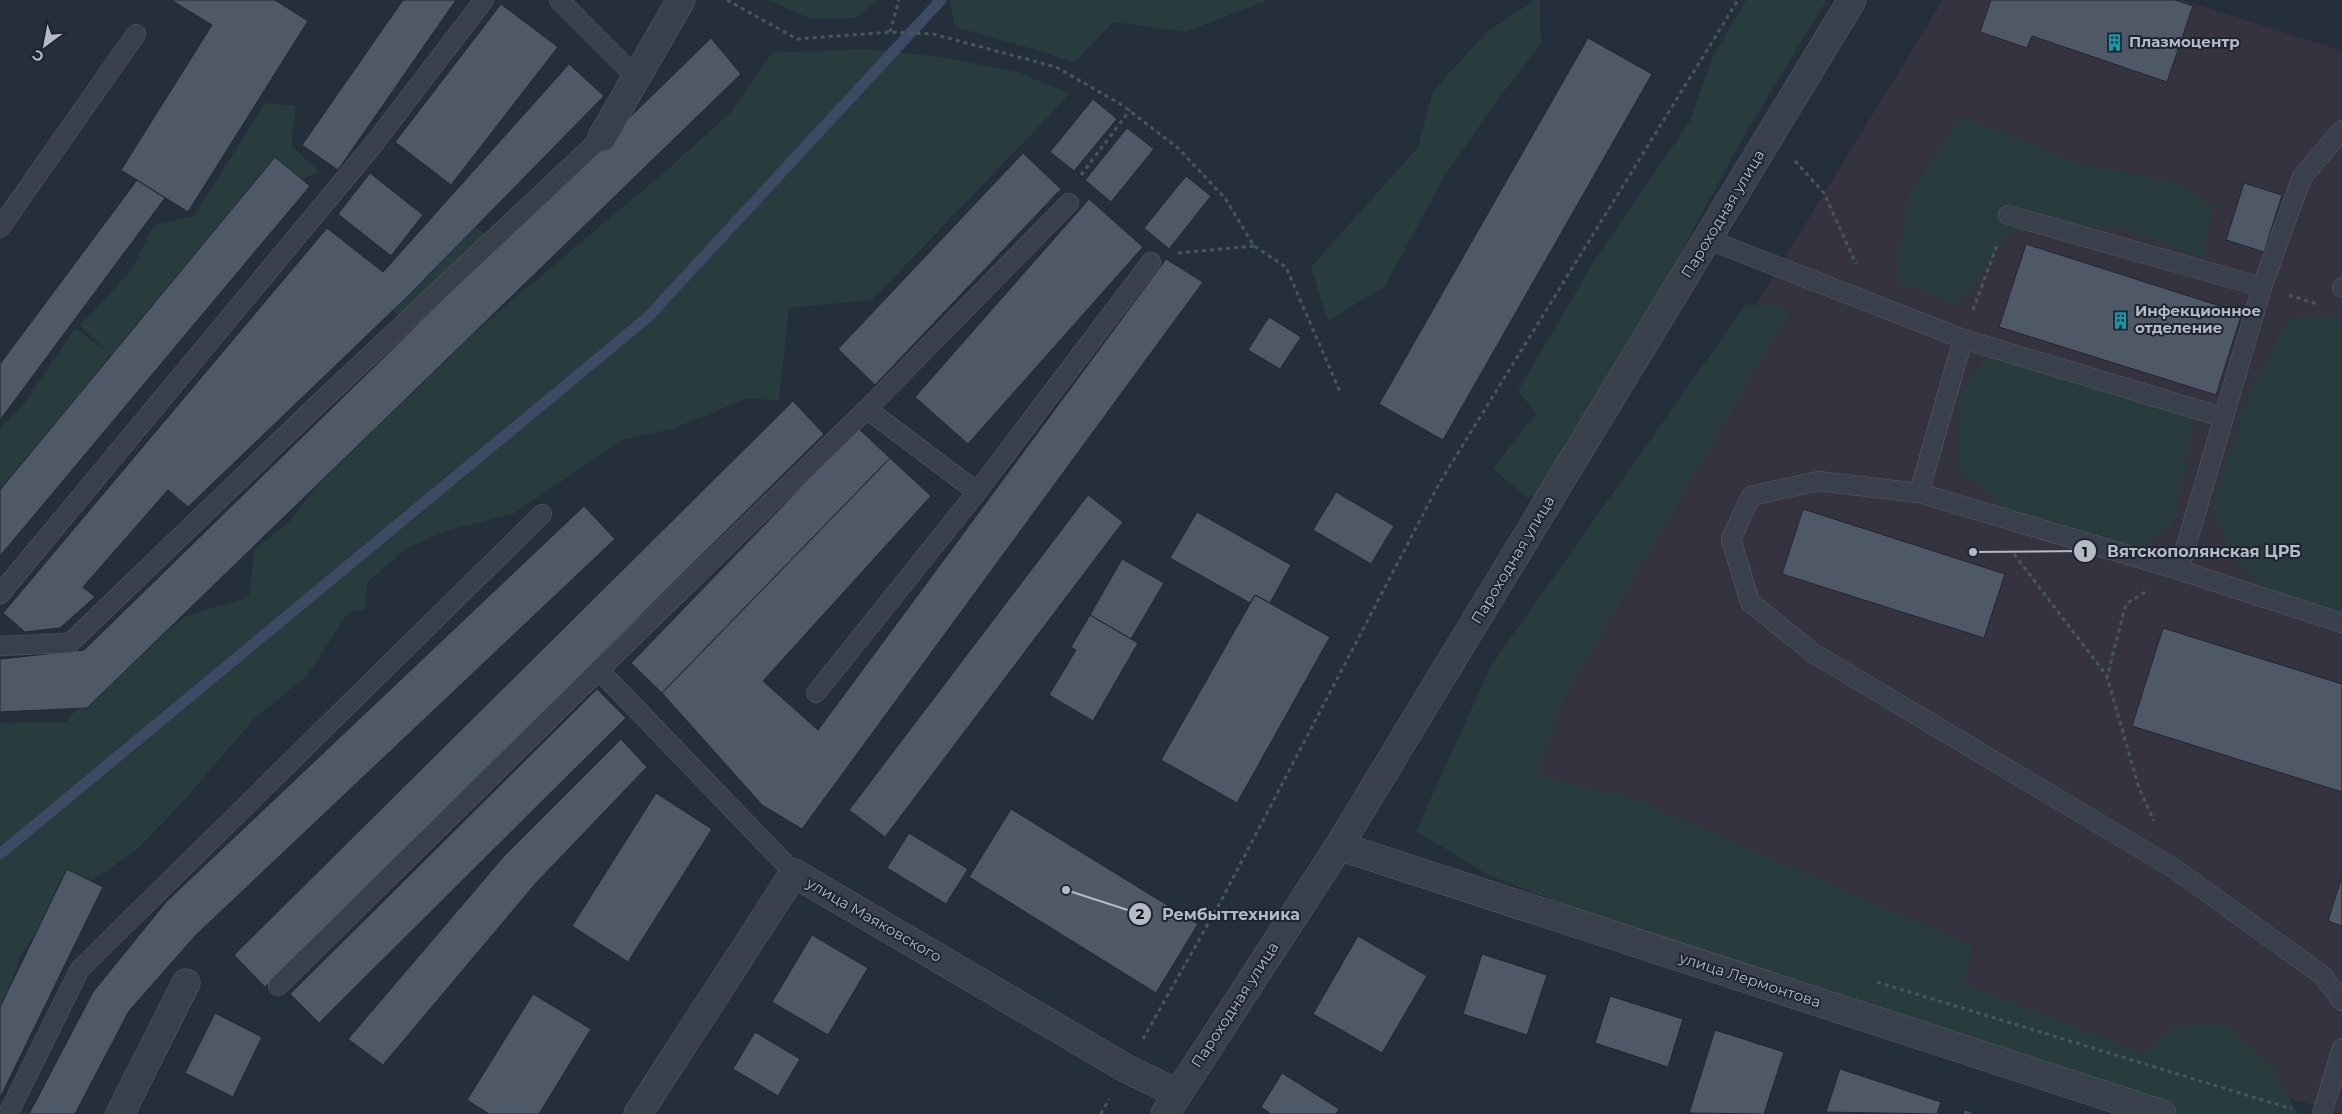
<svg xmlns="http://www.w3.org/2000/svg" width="2342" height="1114" font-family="Montserrat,sans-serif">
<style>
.medical{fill:#353340}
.green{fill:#283b3d}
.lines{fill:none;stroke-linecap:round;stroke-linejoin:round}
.stream{stroke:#3c4b63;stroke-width:11}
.building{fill:#4e5867;stroke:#202732}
.service-casing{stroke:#575e69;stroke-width:20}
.minor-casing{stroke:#575e69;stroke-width:29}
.path{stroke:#47585b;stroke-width:3;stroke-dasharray:4 4;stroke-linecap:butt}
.service{stroke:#39404b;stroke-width:19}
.minor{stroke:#39404b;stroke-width:28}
.labels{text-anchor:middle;stroke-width:4;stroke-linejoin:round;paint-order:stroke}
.poi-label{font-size:15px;font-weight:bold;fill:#b4bbc7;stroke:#1e2530;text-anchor:start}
.street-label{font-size:15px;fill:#b4bbc7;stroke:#1e2530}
.leader{fill:none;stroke:#b4bbc7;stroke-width:2}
.callout-dot{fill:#b4bbc7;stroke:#1e2530;stroke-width:2}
.mark-label{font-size:15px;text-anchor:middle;font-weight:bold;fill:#111}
.callout-label{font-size:16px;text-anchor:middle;font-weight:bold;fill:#b4bbc7;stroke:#1e2530;stroke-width:4;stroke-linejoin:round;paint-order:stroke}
</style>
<rect width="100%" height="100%" fill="#252e3b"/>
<path class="medical" d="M1943 0H2182L2342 51V1114L1429 837Z"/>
<path class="green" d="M768 0H878L855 18 811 19Z
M949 0H1268L1186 32 1113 22 1074 63 1033 49 955 27Z
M1535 0H1540L1541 44 1498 99 1444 177 1385 286 1328 321 1311 267 1418 147 1433 91 1488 31Z
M1746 0H1827L1744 136 1603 397 1563 486 1527 498 1493 469 1536 413 1518 391 1594 261 1690 121 1713 56Z
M868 49 942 57 1017 72 1070 94 872 300 789 308 779 401 748 398 672 429 623 440 513 514 442 532 405 549 367 583 365 609 348 613 307 676 255 718 179 806 134 852 56 905 22 953 0 1015V723L66 722 95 687 186 616 249 597 254 550 289 522 327 473 383 409 668 169 731 112 772 53Z
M265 103 296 106 291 146 319 171 274 194 131 375 109 354 50 469 0 519V428L23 405 75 328 106 351 80 325 130 272 154 225 194 216Z
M1961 115 2082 165 2179 183 2213 206 2204 258 2115 227 2010 233 1958 306 1895 282 1908 197Z
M476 227 489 237 404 320 368 287 422 230Z
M1746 304 1791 309 1561 704 1538 776 1633 798 1972 946 1964 984 2145 1054 2168 1029 2224 1023 2276 1071 2298 1114H2182L2013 1060 1821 988 1623 926 1490 876 1416 831 1491 666Z
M2290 317H2342V627L2282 604 2233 561 2212 507 2250 389Z
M1984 359 2038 360 2193 418 2186 466 2171 526 2135 556 2006 508 1958 471 1957 400Z"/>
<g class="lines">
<path class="stream" d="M0 854 648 317 941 0"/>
</g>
<path class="building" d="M171 0H275L308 21 188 212 121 170 212 25Z
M403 0H456L338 170 302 145Z
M1991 0H2175L2193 6 2167 82 2032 36 2027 48 1980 32Z
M501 4 558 47 451 185 395 142Z
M711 38 741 74 87 708 0 712V659L84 650Z
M1588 38 1652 74 1443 440 1379 404Z
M569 64 604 96 408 296 188 507 168 490 83 587 95 597 60 628 25 632 3 613 327 228 383 272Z
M1093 99 1117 119 1074 171 1050 152Z
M1127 128 1154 149 1111 202 1085 180Z
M1023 153 1061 189 875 385 838 349Z
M275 157 310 186 0 556V490Z
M370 173 423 215 391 256 338 214Z
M1186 176 1211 196 1169 249 1144 228Z
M137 180 165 198 0 420V364Z
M2244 183 2282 195 2264 252 2226 240Z
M1089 199 1143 247 968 444 915 397Z
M2026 244 2242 313 2216 395 1999 327Z
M1166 259 1203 282 802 829 762 805 662 693 890 458 931 496 763 681 818 730Z
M1269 317 1301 337 1280 369 1248 350Z
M793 401 824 434 265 987 234 955Z
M858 428 890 458 662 693 631 663Z
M1336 492 1394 526 1371 564 1313 530Z
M1088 495 1123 522 885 837 849 810Z
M584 506 615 539 196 935 129 1011 75 1114H29L93 992 166 902Z
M1803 509 2005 574 1984 638 1782 574Z
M1197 512 1291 565 1270 603 1255 595 1250 603 1170 558Z
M1122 559 1164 583 1131 639 1090 615Z
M1255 595 1330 637 1237 803 1161 760Z
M1090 615 1138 643 1093 721 1049 695 1076 650 1071 647Z
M2163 628 2342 684V792L2132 726Z
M597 689 626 718 319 1023 290 994Z
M621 739 647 767 536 883 383 1065 348 1039 505 855Z
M656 793 712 829 628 962 572 926Z
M1011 809 1198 924 1156 993 969 877Z
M909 833 968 869 946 904 887 868Z
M67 869 103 887 0 1098V1007Z
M2342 876V926L2328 921Z
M812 935 868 968 828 1035 772 1002Z
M1358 936 1427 976 1382 1053 1313 1014Z
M1482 954 1547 975 1527 1035 1463 1014Z
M533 994 591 1029 539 1114H489L467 1100Z
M1610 996 1683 1019 1668 1067 1595 1043Z
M215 1013 262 1037 233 1097 185 1073Z
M1715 1030 1784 1052 1764 1114 1689 1113Z
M755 1032 800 1059 778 1096 733 1069Z
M1840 1069 1941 1102 1937 1114 1826 1112Z
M1282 1073 1339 1109 1336 1114H1271L1261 1107Z
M1964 1110 1978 1114H1963Z"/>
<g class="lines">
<defs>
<path id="service" d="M559 0 636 77
M2342 130 2302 177 2262 287 2179 570 2342 623
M2008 215 2262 287
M0 228 136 34
M1707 239 1963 339
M2342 287V288
M867 409 1069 203
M2222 417 1963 339 1919 493 1818 481 1751 496 1731 539 1750 602 1813 653 2175 869 2322 975 2342 1001
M1919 493 2179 570
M0 594 373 145 484 0
M0 646 70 643 313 409 602 137
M816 693 977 492 1151 262
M794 873 599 670 867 409 977 492
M278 986 599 670
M8 1114 80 969 542 514
M2322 1114 2342 1048"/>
<path id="minor" d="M602 137 681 0
M1339 846 2162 1114
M120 1114 186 983
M638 1114 794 873 1127 1069 1177 1093
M1165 1114 1339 846 1852 0"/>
</defs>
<use href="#service" class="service-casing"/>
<use href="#minor" class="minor-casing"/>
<path class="path" d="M727 0 797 39 890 32 933 34 1056 67 1122 105 1178 148 1225 198 1254 246 1286 267 1340 392
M890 32 899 0
M1795 161 1824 193 1856 264
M1081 175 1130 110
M1178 253 1254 246
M2289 295 2317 304
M1973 310 1998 243
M2014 554 2107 676
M2145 592 2126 604 2107 677 2139 788 2154 821
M1877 982 2292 1109
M1143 1039 1222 899 1440 482 1738 0
M1101 1114 1109 1099"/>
<use href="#service" class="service"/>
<use href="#minor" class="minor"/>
</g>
<defs>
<symbol id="building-bare" viewBox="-9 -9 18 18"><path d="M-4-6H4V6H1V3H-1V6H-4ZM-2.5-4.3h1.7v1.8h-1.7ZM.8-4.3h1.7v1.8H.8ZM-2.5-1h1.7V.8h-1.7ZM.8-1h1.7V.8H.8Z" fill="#0f9aa8" stroke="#1e2530" stroke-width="2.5" paint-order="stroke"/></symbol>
</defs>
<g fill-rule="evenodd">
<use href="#building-bare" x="2102" y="30" width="25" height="25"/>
<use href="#building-bare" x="2108" y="308" width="25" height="25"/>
</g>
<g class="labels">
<g class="poi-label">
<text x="2129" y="47">Плазмоцентр</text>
<text x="2135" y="316">Инфекционное<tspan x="2135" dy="17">отделение</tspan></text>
</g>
<g class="street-label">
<text transform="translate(1723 214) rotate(-59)" y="5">Пароходная улица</text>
<text transform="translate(1513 560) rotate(-59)" y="5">Пароходная улица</text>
<text transform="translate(874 920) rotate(30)" y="5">улица Маяковского</text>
<text transform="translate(1750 980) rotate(18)" y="5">улица Лермонтова</text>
<text transform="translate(1235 1005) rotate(-57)" y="5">Пароходная улица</text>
</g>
</g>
<path class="leader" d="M1973 552L2085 551M1066 890L1140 914"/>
<g class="callout-dot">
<circle cx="1973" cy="552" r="5"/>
<circle cx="1066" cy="890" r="5"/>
<circle cx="2085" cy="551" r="12"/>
<circle cx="1140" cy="914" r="12"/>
</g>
<g class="mark-label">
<text x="2085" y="557">1</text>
<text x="1140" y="919">2</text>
</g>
<g class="callout-label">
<text x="2204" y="557">Вятскополянская ЦРБ</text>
<text x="1231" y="920">Рембыттехника</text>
</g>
<g transform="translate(45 45) rotate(212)" stroke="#1e2530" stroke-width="4" paint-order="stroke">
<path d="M0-4L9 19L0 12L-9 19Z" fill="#b4bbc7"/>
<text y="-8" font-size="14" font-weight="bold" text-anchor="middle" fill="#b4bbc7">С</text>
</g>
</svg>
